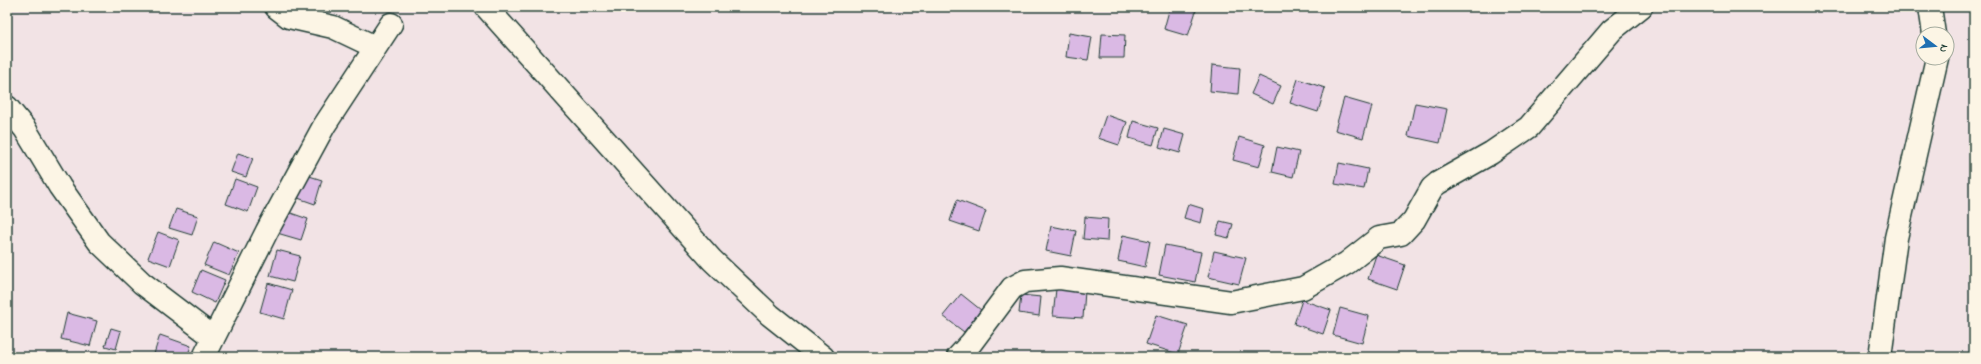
<svg xmlns="http://www.w3.org/2000/svg" width="1981" height="364" font-family="'Indie Flower',sans-serif">
<style>
.building{fill:#dab9e4;stroke:#1f3d34}
.lines{fill:none;stroke-linecap:round;stroke-linejoin:round}
.minor-casing{stroke:#1f3d34;stroke-width:25}
.minor{stroke:#fcf5e5;stroke-width:22}
</style>
<rect width="100%" height="100%" fill="#f2e3e5"/>
<filter id="ink" filterUnits="userSpaceOnUse"><feTurbulence type="fractalNoise" baseFrequency=".025" numOctaves="2"/><feDisplacementMap in="SourceGraphic" scale="8" xChannelSelector="R" yChannelSelector="G"/><feConvolveMatrix kernelMatrix="1 2 1 2 8 2 1 2 1" color-interpolation-filters="sRGB"/></filter>
<g filter="url(#ink)">
<path class="building" d="M1170 7H1184L1196 11 1188 36 1164 29Z
M1069 33 1092 37 1088 60 1066 57Z
M1102 34 1125 35 1124 58H1100Z
M1212 65 1240 68 1238 94 1210 91Z
M1259 76 1281 86 1273 104 1251 94Z
M1298 79 1325 88 1318 112 1290 103Z
M1344 98 1372 106 1363 138 1335 130Z
M1415 103 1447 109 1440 143 1408 136Z
M1106 115 1127 122 1119 145 1098 138Z
M1133 121 1158 128 1153 145 1129 138Z
M1164 129 1185 135 1180 153 1159 147Z
M1239 137 1265 145 1259 167 1233 160Z
M1277 147 1299 152 1293 177 1272 172Z
M238 153 253 158 246 177 231 172Z
M1339 163 1368 169 1364 189 1335 184Z
M303 174 322 180 315 204 295 197Z
M235 179 257 187 248 212 226 204Z
M957 200 986 211 979 231 950 221Z
M1188 204 1204 209 1201 223 1184 218Z
M176 209 198 216 192 235 169 228Z
M285 211 308 219 301 240 277 233Z
M1085 217 1108 219 1107 241 1083 239Z
M1220 221 1233 224 1229 238 1216 235Z
M1051 226 1076 231 1071 256 1046 251Z
M158 232 179 240 170 266 148 258Z
M1123 235 1150 241 1145 267 1118 261Z
M214 242 239 253 229 275 204 265Z
M1165 245 1201 252 1195 282 1159 275Z
M277 250 300 256 293 282 270 276Z
M1214 251 1246 258 1239 284 1208 277Z
M1376 255 1405 265 1397 289 1368 279Z
M201 270 225 280 215 303 192 292Z
M268 283 292 290 284 319 260 312Z
M1056 289 1085 291 1083 318 1053 316Z
M961 294 981 310 964 332 943 316Z
M1021 295 1041 297 1039 316 1019 313Z
M1302 300 1331 310 1323 334 1294 324Z
M1340 308 1369 316 1362 343 1333 335Z
M67 313 97 321 90 346 61 339Z
M1156 315 1188 325 1178 354 1146 344Z
M111 328 121 331 116 349 105 346Z
M160 335 191 346 187 357H153Z"/>
<g class="lines">
<defs>
<path id="minor" d="M276 7 289 17 333 27 375 47
M486 7 712 260 770 315 823 357
M1930 7 1934 34
M7 107 25 129 60 187 99 242 142 283 213 337
M204 357 267 231 324 126 391 24
M958 357 971 343 1012 288 1025 281 1060 278 1231 302 1303 288 1347 263 1379 238 1401 234 1414 220 1432 188 1438 183 1491 153 1529 127 1612 30 1641 7
M1880 357 1896 238 1937 58"/>
</defs>
<use href="#minor" class="minor-casing"/>
<use href="#minor" class="minor"/>
</g>
</g>
<rect width="1981" height="364" fill="none" stroke="#fcf5e5" stroke-width="24"/>
<rect x="12" y="12" width="1957" height="340" fill="none" stroke="#1f3d34" stroke-width="1.5" filter="url(#ink)"/>
<g transform="translate(1935 46) rotate(106)"><circle r="19" fill="#fcf5e5" stroke="#a4ab9e"/>
<path d="M0-3L7 15L0 10L-7 15Z" fill="#1f6fb2"/>
<text y="-6" font-size="11" font-weight="bold" text-anchor="middle" fill="#1f3d34">N</text>
</g>
</svg>
